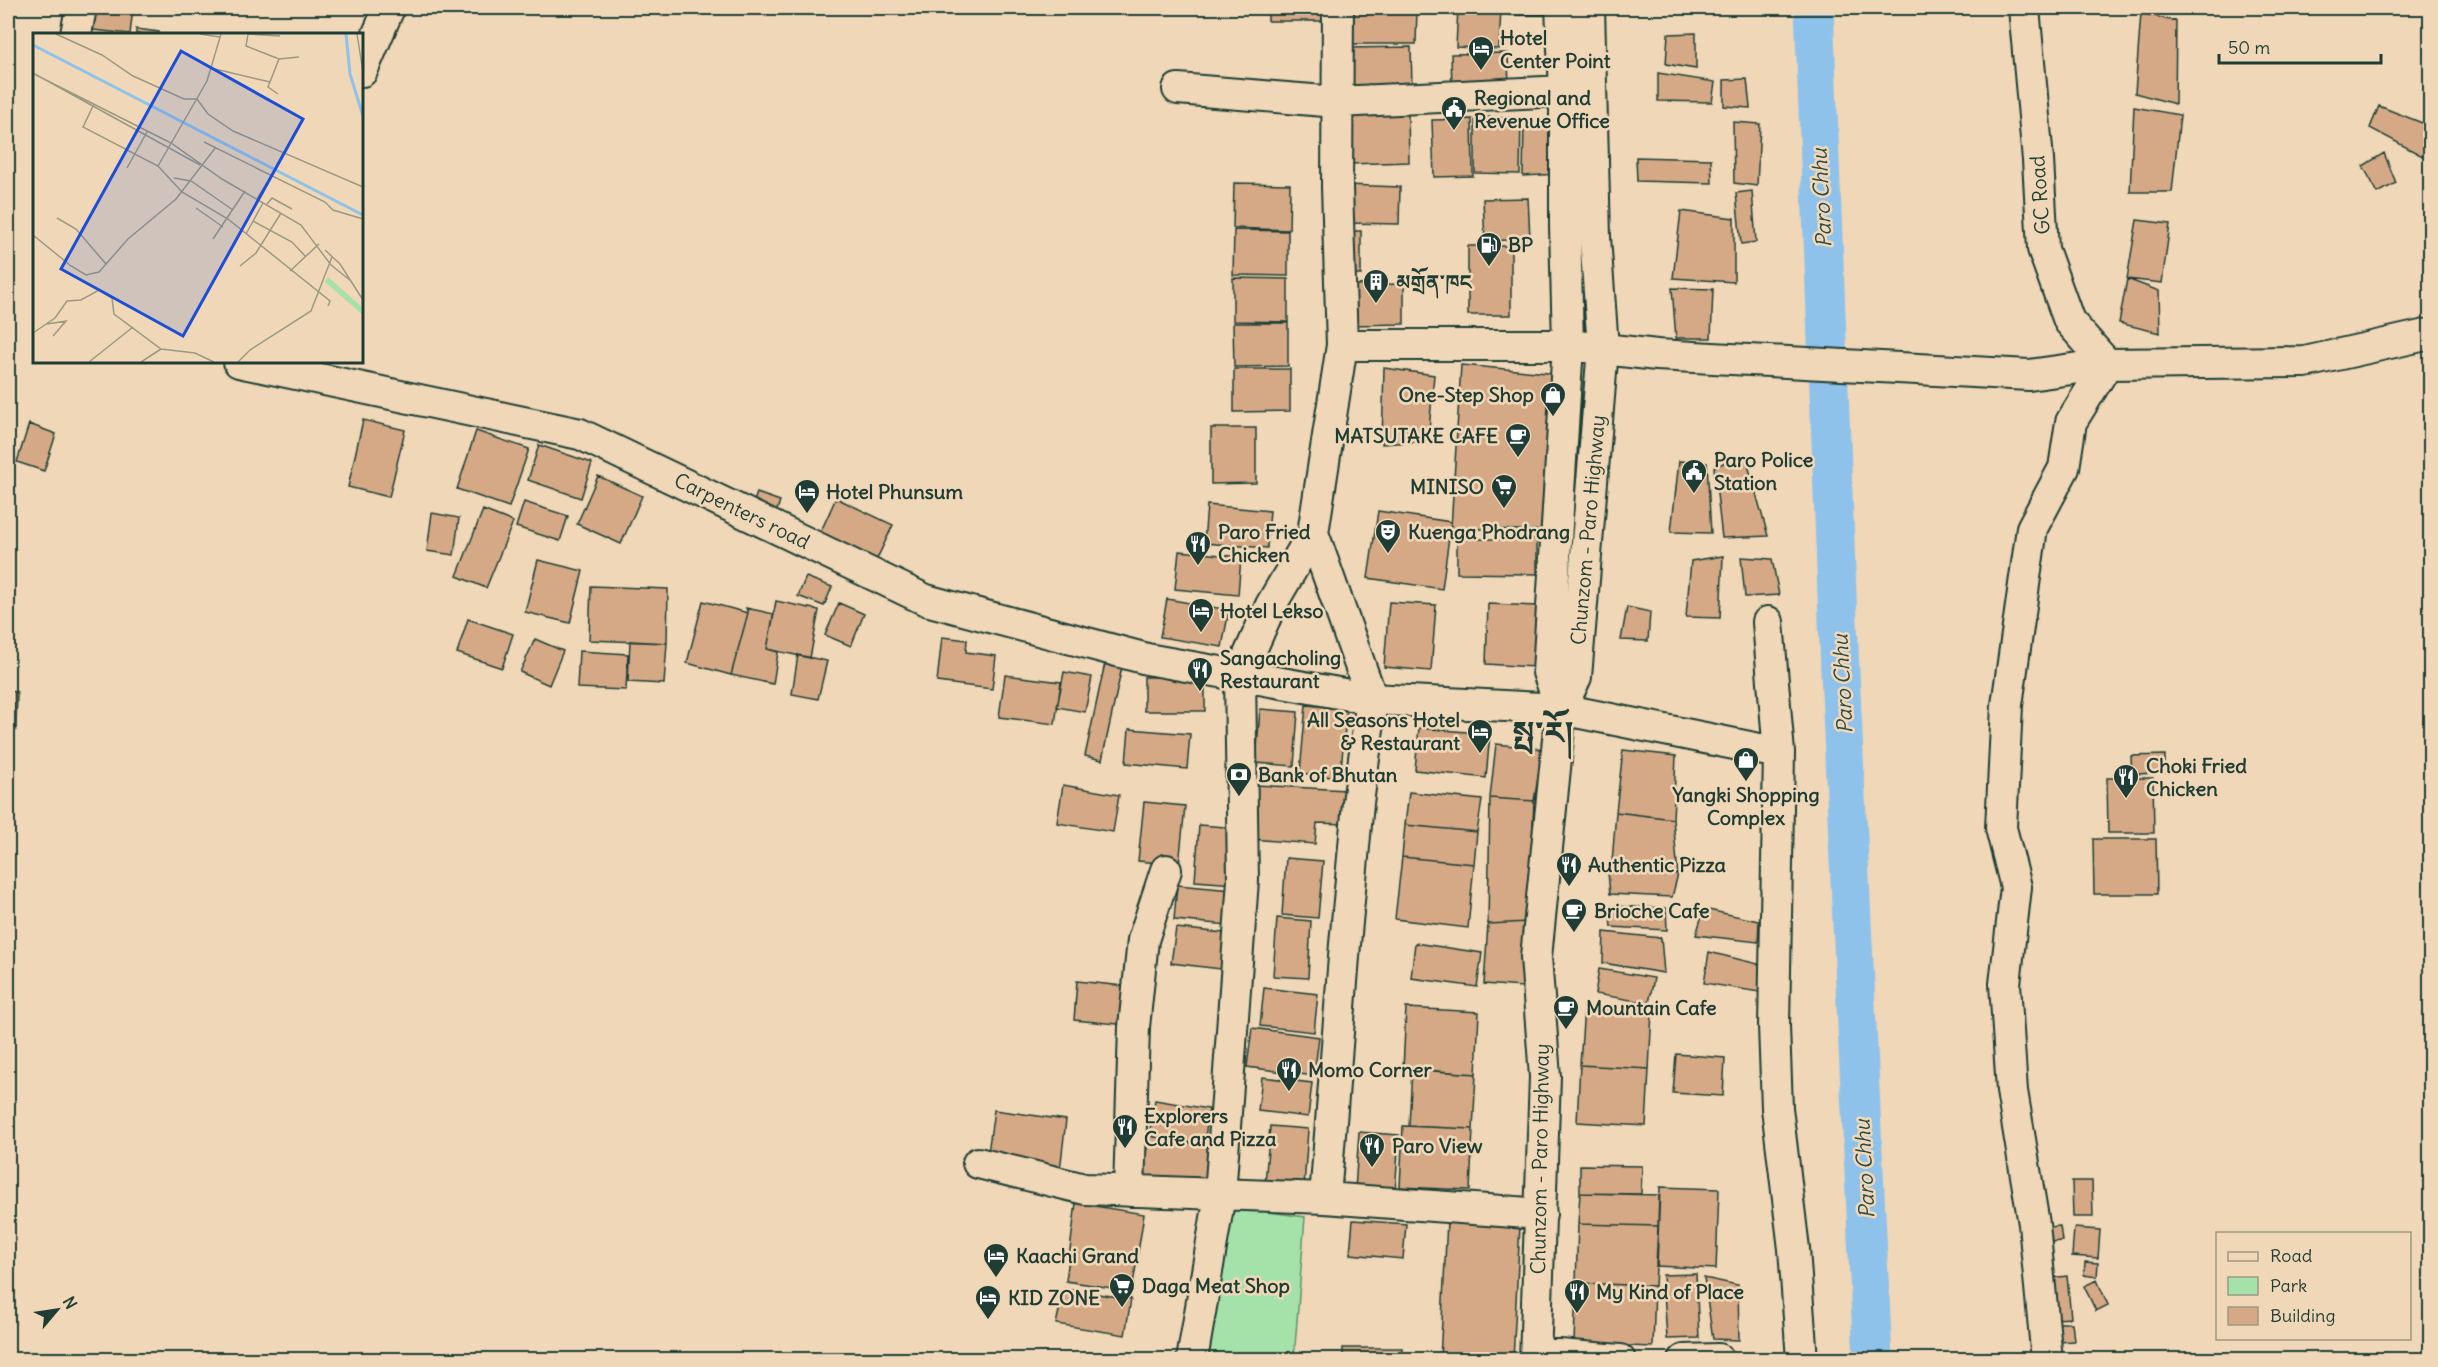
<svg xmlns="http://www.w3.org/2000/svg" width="2438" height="1367" font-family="Delius,'Noto Serif Tibetan',sans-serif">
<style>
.green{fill:#a4e2a9;stroke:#62906e;stroke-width:1.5}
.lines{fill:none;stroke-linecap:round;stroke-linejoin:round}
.river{stroke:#8ec2eb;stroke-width:39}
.building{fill:#d5a986;stroke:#1f3d34;stroke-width:1.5}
.minor-casing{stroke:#1f3d34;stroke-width:34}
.minor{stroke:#efd7b7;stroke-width:30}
.labels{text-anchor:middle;stroke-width:5;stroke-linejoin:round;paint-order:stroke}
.poi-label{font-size:20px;font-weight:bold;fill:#1f3d34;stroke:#efd7b7;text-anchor:start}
.street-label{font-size:20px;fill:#1f3d34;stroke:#efd7b7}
.water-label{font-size:21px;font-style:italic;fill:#2a4a46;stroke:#efd7b7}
.town-label{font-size:32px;font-weight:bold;fill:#1f3d34;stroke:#efd7b7}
.inset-river{fill:none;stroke:#8ec2eb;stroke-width:3}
.inset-road{fill:none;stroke:#9c9983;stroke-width:1.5}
.view{fill:#1d4ed8;fill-opacity:0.15;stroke:#1d4ed8;stroke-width:3}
.inset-edge{fill:none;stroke:#1f3d34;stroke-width:3}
</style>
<rect width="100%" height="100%" fill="#efd7b7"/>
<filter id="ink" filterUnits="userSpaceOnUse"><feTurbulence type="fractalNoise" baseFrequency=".0167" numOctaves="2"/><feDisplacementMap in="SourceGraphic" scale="12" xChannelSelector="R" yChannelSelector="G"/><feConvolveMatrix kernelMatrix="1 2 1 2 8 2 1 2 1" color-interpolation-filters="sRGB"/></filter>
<g filter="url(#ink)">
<path class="green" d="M1228 1206 1305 1217 1294 1359 1204 1360Z"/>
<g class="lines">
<path class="river" d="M1814 8 1840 671 1873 1360"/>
</g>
<path class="building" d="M96 8H133L130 34 93 30Z
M1268 8H1322V21H1268Z
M1351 8H1417L1416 44H1351Z
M1458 8H1501L1499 49 1456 47Z
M1509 8H1552V15H1509Z
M2141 13 2176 21 2175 104 2135 93Z
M136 29 159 32V34H136Z
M1696 33V69L1666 64 1668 34Z
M1411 47 1412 87 1348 88V48Z
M1508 53 1509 89 1452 90 1451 54Z
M1658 73 1715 82 1712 102 1658 101Z
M1747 79 1750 108 1724 106V80Z
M2379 106 2430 126V160L2370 128Z
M2134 107 2180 115 2172 192H2130Z
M1408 114 1409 162 1349 164 1347 115Z
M1475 117 1521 118 1520 174 1475 173Z
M1472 119 1473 176 1434 177 1432 120Z
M1733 122 1760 124 1757 186 1734 183Z
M1524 123 1560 132 1559 174 1523 176Z
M2384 153 2396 183 2378 193 2363 166Z
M1636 157 1711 159 1712 183 1637 181Z
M1234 183 1290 184 1289 230 1233 228Z
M1346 185 1400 187 1399 224 1346 223Z
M1752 191 1756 242 1741 244 1736 193Z
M1528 198 1530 239 1485 241 1483 199Z
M1681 211 1734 218V282L1673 278Z
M2137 220 2170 224 2162 283 2127 279Z
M1234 230 1288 231V276L1233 275Z
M1345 231H1361V275H1346Z
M1468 246H1511V315H1468Z
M1233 278 1288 279V322L1233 321Z
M2127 279 2159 291 2160 333 2119 323Z
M1404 284V324L1349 325 1348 285Z
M1672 288 1713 289 1711 338H1676Z
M1233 323H1288V366L1234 367Z
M1461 365 1559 374 1553 531 1451 528Z
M1384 368 1434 375 1428 441 1382 444Z
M1234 369H1290V411L1234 412Z
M363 420 405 430 389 497 348 487Z
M29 424 56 434 44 471 17 462Z
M1211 428H1256V483L1211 484Z
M476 431 529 449 509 507 457 489Z
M539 445 592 463 581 498 528 480Z
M1745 454 1768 536 1722 538 1714 467Z
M1679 461 1707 463 1711 533 1671 532Z
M598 476 642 496 621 544 577 524Z
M757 493 780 501 773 523 749 515Z
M836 498 893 525 873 567 817 540Z
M524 502 568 516 560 541 516 527Z
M1207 505 1270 511 1267 548 1204 543Z
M483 510 513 522 486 588 457 576Z
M1378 511 1451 522 1442 589 1368 578Z
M432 513 459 518 454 555 427 551Z
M1457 539H1537V574L1457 573Z
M1179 551 1241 557 1238 595 1175 589Z
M1723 556 1720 618 1686 617 1691 561Z
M1741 557 1772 559 1779 595 1745 597Z
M538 560 583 571 570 623 525 612Z
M806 577 832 587 824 606 798 596Z
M591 586 668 589 667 643 589 640Z
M1167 599 1229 610 1222 647 1160 637Z
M703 601 748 613 731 675 687 663Z
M776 601 819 610 810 658 767 649Z
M1389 602 1436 605 1431 671 1384 667Z
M839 603 864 614 851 646 825 635Z
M1488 604 1538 606 1535 667 1486 664Z
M1627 607 1650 612 1648 641 1621 640Z
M746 608 774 614 767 649 778 652 773 684 731 675 748 613Z
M468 619 513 634 502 668 457 653Z
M942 637 967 640 966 652 996 656 992 689 937 682Z
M535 639 563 651 549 685 520 672Z
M630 641 667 643 664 684 628 682Z
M579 651 628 654 626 690 577 688Z
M798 655 827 661 818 699 792 694Z
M1105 663 1122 667 1102 760 1085 756Z
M1064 672 1092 677 1085 712 1057 707Z
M1005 675 1061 682 1055 724 999 717Z
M1144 677H1205V711H1144Z
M8 691 17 692 16 730 8 729Z
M1306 705 1347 708 1340 778 1300 773Z
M1260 709 1298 712 1294 766 1256 763Z
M1419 728 1490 734 1486 778 1415 770Z
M1129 729 1190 734 1187 769 1126 763Z
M1496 744 1543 749 1534 801 1490 798Z
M1623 750 1676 756 1673 819 1616 812Z
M2165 755V773L2132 774 2131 756Z
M2107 778H2153L2154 833H2108Z
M1063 785 1119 795 1113 832 1057 823Z
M1255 785 1346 790 1345 824 1317 823 1315 844 1251 839Z
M1409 792 1482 800 1477 832 1405 825Z
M1490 798 1534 801 1528 922 1488 924Z
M1144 802 1185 806 1179 865 1138 861Z
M1616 812 1673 819 1678 874 1612 862Z
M1199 825 1239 828 1235 884 1195 881Z
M1405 825 1477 832 1474 864 1402 857Z
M2093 839H2156L2157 894H2094Z
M1402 857 1474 864 1468 928 1395 919Z
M1286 858 1323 861 1318 918 1282 915Z
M1608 872 1678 874 1672 897 1610 894Z
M1177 885 1232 890 1229 925 1174 920Z
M1609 906 1666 908 1667 930 1611 927Z
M1704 909 1759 921 1758 942 1696 935Z
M1277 918 1311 921 1308 978 1273 976Z
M1528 922 1522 987 1484 984 1488 924Z
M1176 928 1233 934 1229 970 1171 963Z
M1604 932 1661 938 1664 973 1603 963Z
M1415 943 1482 953 1477 987 1411 978Z
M1709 952 1762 965 1759 992 1704 983Z
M1599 969 1654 978 1649 1003 1595 994Z
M1077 981 1132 987 1128 1025 1074 1020Z
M1264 988 1318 994 1314 1032 1260 1026Z
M1584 1007 1652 1011 1649 1069 1580 1065Z
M1406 1008 1479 1012 1476 1074 1403 1069Z
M1252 1028 1319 1037 1314 1076 1247 1067Z
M1676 1054 1725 1058 1723 1096 1673 1093Z
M1580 1065 1649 1069 1646 1126 1577 1122Z
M1412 1069 1476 1074 1473 1129 1409 1126Z
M1262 1077 1312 1083 1308 1117 1258 1111Z
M1155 1100 1209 1109 1204 1145 1149 1136Z
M994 1110 1066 1120 1060 1170 987 1160Z
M1270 1126 1308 1129 1304 1187 1265 1184Z
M1403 1126 1473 1129 1470 1190 1400 1187Z
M1359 1132 1399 1135 1395 1193 1355 1190Z
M1149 1136 1213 1147 1205 1193 1141 1182Z
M1580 1165 1642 1166 1641 1194 1580 1193Z
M2072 1181H2092L2093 1217H2073Z
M1660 1187 1719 1189 1716 1269 1657 1266Z
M1580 1193 1659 1195 1658 1226 1578 1224Z
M1076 1203 1144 1214 1132 1291 1066 1281Z
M1353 1220 1406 1224 1403 1259 1350 1254Z
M1447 1221 1520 1225 1513 1360H1440Z
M1578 1224 1658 1226 1655 1286 1576 1283Z
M2060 1226 2062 1241 2049 1242 2048 1227Z
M2074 1228 2100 1230 2098 1258 2072 1256Z
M2085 1262 2098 1263 2097 1277 2084 1275Z
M1696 1274 1699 1338 1667 1339 1663 1275Z
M2067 1276 2071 1318 2055 1319 2051 1278Z
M1704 1278 1738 1285 1739 1340 1713 1339Z
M2097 1280 2108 1305 2096 1311 2084 1286Z
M1576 1283 1655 1286 1653 1347 1574 1344Z
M1064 1289 1131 1299 1125 1335 1056 1324Z
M2057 1323H2072L2074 1341 2058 1342Z
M1343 1348H1402V1360H1343Z"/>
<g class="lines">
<defs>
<path id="minor" d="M2024 8 2038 160 2043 249 2069 321 2107 364
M76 34 81 8
M362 71 389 8
M1178 89 1337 102 1585 90
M1342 345H1568L1657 355 2029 375 2107 364 2305 362 2430 334
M239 362 580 434 926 600 1147 659 1372 699 1561 709 1779 753
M1313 533 1372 699 1358 803 1345 944 1325 1198
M1768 622 1779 753 1774 1026 1777 1108 1794 1249 1802 1360
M1561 709 1548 672 1568 345 1565 226V90L1561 8
M978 1163 1085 1189 1325 1198 1541 1214
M1129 1191 1134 1027 1143 940 1166 870
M1535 1353 1620 1360
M1192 1360 1220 1195 1243 880 1240 675 1271 605 1313 533 1342 345 1337 187 1338 8
M1535 1360 1545 1077 1536 957 1561 709 1576 677 1603 348 1595 237 1589 8
M1684 1360 1718 1359
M2047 1360 2034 1224 2012 1091 2005 984 2016 887 2001 828 2007 705 2032 528 2064 468 2071 422 2107 364"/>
</defs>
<use href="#minor" class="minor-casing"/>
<use href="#minor" class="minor"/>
</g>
</g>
<defs>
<symbol id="hotel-pin" viewBox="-11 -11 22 30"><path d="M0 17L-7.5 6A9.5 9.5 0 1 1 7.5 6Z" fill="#1f3d34" stroke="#efd7b7"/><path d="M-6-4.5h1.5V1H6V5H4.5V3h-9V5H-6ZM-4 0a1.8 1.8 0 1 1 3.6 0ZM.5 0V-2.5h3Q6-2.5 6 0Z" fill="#fff"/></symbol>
<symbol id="civic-pin" viewBox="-11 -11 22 30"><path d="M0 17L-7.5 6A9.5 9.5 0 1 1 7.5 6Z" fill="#1f3d34" stroke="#efd7b7"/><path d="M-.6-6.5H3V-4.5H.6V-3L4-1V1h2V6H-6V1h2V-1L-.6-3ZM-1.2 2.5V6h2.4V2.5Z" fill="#fff"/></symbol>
<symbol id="fuel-pin" viewBox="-11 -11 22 30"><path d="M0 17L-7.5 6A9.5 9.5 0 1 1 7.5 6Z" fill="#1f3d34" stroke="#efd7b7"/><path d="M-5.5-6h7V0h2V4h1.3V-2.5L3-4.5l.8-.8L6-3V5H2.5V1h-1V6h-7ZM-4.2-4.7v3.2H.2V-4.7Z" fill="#fff"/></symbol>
<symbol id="building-pin" viewBox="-11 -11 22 30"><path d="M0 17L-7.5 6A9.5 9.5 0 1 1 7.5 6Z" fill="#1f3d34" stroke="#efd7b7"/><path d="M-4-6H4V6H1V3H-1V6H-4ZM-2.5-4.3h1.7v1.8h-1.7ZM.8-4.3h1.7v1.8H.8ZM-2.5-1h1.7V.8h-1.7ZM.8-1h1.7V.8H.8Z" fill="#fff"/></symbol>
<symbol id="shop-pin" viewBox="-11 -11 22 30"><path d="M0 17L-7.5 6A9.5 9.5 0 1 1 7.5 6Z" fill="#1f3d34" stroke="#efd7b7"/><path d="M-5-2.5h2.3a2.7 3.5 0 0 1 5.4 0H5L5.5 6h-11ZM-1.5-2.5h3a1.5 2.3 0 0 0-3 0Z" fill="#fff"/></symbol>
<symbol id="cafe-pin" viewBox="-11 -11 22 30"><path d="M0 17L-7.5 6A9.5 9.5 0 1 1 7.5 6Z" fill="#1f3d34" stroke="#efd7b7"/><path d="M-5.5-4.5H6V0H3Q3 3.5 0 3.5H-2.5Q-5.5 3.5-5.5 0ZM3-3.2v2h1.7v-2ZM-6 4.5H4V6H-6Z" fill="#fff"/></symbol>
<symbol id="supermarket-pin" viewBox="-11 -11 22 30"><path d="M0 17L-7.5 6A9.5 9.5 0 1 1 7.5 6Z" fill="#1f3d34" stroke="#efd7b7"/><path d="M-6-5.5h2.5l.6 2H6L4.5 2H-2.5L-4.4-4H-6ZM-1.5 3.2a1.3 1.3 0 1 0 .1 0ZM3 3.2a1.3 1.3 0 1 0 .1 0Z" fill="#fff"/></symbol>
<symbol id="theatre-pin" viewBox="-11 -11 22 30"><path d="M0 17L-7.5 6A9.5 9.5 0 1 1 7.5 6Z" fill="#1f3d34" stroke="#efd7b7"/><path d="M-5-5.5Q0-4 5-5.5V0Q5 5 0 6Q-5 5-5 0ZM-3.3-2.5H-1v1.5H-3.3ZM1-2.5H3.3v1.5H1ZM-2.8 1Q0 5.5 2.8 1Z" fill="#fff"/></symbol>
<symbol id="restaurant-pin" viewBox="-11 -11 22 30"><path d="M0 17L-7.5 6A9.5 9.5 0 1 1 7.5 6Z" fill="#1f3d34" stroke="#efd7b7"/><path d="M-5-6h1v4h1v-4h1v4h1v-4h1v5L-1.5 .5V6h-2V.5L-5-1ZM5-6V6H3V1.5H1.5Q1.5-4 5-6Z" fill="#fff"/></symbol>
<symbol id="bank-pin" viewBox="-11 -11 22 30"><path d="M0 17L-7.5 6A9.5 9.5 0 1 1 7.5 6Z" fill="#1f3d34" stroke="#efd7b7"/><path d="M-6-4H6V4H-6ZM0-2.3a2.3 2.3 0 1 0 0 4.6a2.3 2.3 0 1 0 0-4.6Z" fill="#fff"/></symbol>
</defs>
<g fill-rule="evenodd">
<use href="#hotel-pin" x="1466" y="34" width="30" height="40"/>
<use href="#civic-pin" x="1439" y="94" width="30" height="40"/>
<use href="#fuel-pin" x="1474" y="230" width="30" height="40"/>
<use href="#building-pin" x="1361" y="267" width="30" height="40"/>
<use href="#shop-pin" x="1538" y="380" width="30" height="40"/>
<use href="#cafe-pin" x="1503" y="421" width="30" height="40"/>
<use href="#civic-pin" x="1679" y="457" width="30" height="40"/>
<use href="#supermarket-pin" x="1489" y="472" width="30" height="40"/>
<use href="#hotel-pin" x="792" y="477" width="30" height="40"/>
<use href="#theatre-pin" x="1373" y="517" width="30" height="40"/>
<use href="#restaurant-pin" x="1183" y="529" width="30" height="40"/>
<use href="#hotel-pin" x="1186" y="596" width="30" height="40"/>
<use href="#restaurant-pin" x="1185" y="655" width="30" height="40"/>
<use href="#hotel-pin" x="1465" y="717" width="30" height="40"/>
<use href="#shop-pin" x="1731" y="745" width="30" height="40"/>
<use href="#bank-pin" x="1224" y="760" width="30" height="40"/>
<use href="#restaurant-pin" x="2111" y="762" width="30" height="40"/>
<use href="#restaurant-pin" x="1554" y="850" width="30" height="40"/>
<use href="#cafe-pin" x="1559" y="896" width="30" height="40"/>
<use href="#cafe-pin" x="1551" y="993" width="30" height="40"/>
<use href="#restaurant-pin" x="1274" y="1055" width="30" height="40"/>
<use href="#restaurant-pin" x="1110" y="1112" width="30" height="40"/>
<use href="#restaurant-pin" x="1357" y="1131" width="30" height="40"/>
<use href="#hotel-pin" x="981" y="1241" width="30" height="40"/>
<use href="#supermarket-pin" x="1107" y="1271" width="30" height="40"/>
<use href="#restaurant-pin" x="1562" y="1277" width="30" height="40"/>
<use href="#hotel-pin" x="973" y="1283" width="30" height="40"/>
</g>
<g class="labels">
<g class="poi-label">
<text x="1500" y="45">Hotel<tspan x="1500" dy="23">Center Point</tspan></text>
<text x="1474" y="105">Regional and<tspan x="1474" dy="23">Revenue Office</tspan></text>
<text x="1508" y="252">BP</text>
<text x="1396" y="289">མགྲོན་ཁང</text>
<text x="1534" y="402" text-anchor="end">One-Step Shop</text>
<text x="1498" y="443" text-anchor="end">MATSUTAKE CAFE</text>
<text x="1714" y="467">Paro Police<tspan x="1714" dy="23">Station</tspan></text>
<text x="1484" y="494" text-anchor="end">MINISO</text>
<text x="826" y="499">Hotel Phunsum</text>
<text x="1218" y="539">Paro Fried<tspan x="1218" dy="23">Chicken</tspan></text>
<text x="1408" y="539">Kuenga Phodrang</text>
<text x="1220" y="618">Hotel Lekso</text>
<text x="1220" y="665">Sangacholing<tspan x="1220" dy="23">Restaurant</tspan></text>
<text x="1460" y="727" text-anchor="end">All Seasons Hotel<tspan x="1460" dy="23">&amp; Restaurant</tspan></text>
<text x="2146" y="773">Choki Fried<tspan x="2146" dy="23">Chicken</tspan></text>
<text x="1258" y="782">Bank of Bhutan</text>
<text x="1746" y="802" text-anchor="middle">Yangki Shopping<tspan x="1746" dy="23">Complex</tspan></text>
<text x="1588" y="872">Authentic Pizza</text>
<text x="1594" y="918">Brioche Cafe</text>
<text x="1586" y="1015">Mountain Cafe</text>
<text x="1308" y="1077">Momo Corner</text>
<text x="1144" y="1123">Explorers<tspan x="1144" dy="23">Cafe and Pizza</tspan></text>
<text x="1392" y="1153">Paro View</text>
<text x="1016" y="1263">Kaachi Grand</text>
<text x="1142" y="1293">Daga Meat Shop</text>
<text x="1596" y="1299">My Kind of Place</text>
<text x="1008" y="1305">KID ZONE</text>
</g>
<g class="street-label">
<text transform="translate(2040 195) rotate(-94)" y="7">GC Road</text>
<text transform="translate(742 511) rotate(26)" y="7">Carpenters road</text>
<text transform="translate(1588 530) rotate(-85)" y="7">Chunzom - Paro Highway</text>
<text transform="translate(1540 1159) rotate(-89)" y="7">Chunzom - Paro Highway</text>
</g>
<g class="water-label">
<text transform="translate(1822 198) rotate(-93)" y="7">Paro Chhu</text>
<text transform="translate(1843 684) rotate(-93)" y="7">Paro Chhu</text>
<text transform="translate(1865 1169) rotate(-93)" y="7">Paro Chhu</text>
</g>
<g class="town-label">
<text x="1543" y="744">སྤ་རོ།</text>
</g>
</g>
<g transform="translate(33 33)">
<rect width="330" height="330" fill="#efd7b7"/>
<path d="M295 244 330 275V282L292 249Z" fill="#a4e2a9"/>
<path class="inset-river" d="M313 1 317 41 330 83M0 12 330 182"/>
<path class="inset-road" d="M23 1 69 22 100 43 151 66H164M167 1 187 4M324 1 330 39M247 3 215 1 213 13 246 26 266 24M178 35 237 49M0 40 167 132M3 42 138 110 189 146 268 192 298 232 318 248M245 61 235 54 246 26M164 66 175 81 200 98 330 154M61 71 50 94 125 133 149 159 195 186 297 268 295 273M171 109 292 169 300 177 330 186M125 133 174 48 188 1M94 135 114 99M141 145 158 148 200 177M224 166 234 150M234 171 239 165 259 176M163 175 190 194M24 185 43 196 73 231M220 188 259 209 273 224M213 201 230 170M0 202 38 233 53 242 66 239 95 206 143 166 183 114M180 206 212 158M292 217 307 231 330 267M207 233 223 220 248 180M257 238 286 211M14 291 33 288 20 303M0 300 22 285 34 268 48 267 66 257 79 265 81 281 128 316 162 320 181 329M56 329 100 294M108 329 128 316M205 329 217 317 278 278 299 224"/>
<path class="view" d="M148 18 270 86 150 303 28 236Z"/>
<rect width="330" height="330" class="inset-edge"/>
</g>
<rect width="2438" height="1367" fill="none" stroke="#efd7b7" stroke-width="30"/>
<rect x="15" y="15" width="2408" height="1337" fill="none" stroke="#1f3d34" stroke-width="2" filter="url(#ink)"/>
<rect x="2216" y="1232" width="195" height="108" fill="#efd7b7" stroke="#9c9983" stroke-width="1.5"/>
<rect x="2228" y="1252" width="30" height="9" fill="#efd7b7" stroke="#9c9983" stroke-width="1.5"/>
<text x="2270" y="1262" font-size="18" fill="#1f3d34">Road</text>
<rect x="2228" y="1277" width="30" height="18" fill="#a4e2a9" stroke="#9c9983" stroke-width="1.5"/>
<text x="2270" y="1292" font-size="18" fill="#1f3d34">Park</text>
<rect x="2228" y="1307" width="30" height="18" fill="#d5a986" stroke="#9c9983" stroke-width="1.5"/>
<text x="2270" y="1322" font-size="18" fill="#1f3d34">Building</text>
<g transform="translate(57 1310) rotate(61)" stroke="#efd7b7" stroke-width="4.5" paint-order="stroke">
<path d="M0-4.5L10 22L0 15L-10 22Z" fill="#1f3d34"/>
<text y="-9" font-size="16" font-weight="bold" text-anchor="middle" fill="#1f3d34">N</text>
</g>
<path d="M2219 54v9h162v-9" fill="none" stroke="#1f3d34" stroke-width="3"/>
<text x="2228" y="54" font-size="18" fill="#1f3d34" stroke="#efd7b7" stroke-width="4.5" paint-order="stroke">50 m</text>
</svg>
